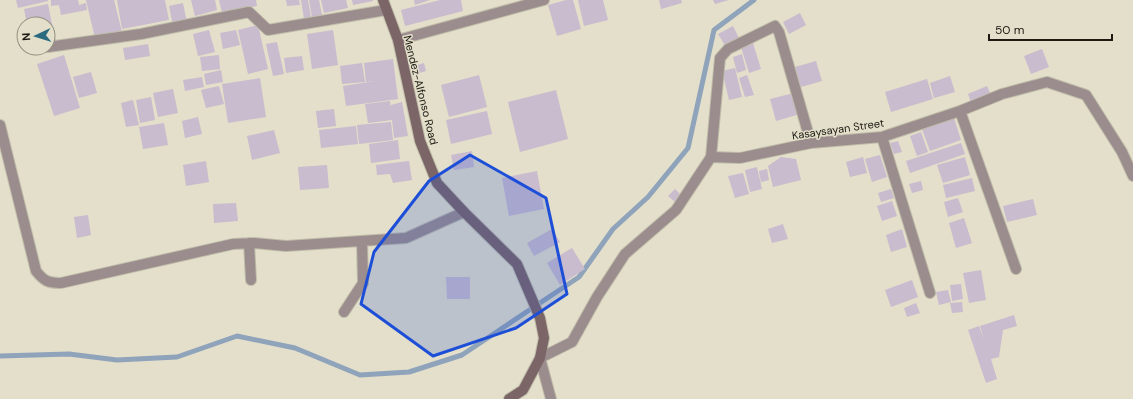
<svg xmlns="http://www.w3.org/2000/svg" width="1133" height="399" font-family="'DM Sans',sans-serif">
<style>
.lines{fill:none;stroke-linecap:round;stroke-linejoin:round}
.stream{stroke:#8fa3ba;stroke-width:5}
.building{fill:#c8bcce}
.minor-casing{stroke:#bfbca9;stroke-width:12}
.secondary-casing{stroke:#bfbca9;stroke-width:12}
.minor{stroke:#9b8c8d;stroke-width:10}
.secondary{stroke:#7b6566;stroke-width:10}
.marked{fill:#1d4ed8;fill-opacity:0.2;stroke:#1d4ed8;stroke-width:3;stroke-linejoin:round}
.labels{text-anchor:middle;stroke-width:3;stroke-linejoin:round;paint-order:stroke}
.street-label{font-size:11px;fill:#1c1a13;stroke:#e3dfca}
</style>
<rect width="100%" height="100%" fill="#e3dfca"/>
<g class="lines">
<path class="stream" d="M0 356 69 354 117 360 177 357 237 336 295 348 360 375 409 372 462 355 579 277 613 229 648 197 688 148 714 30 754 0"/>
</g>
<path class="building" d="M16 0H48V1L18 8Z
M51 0H78L79 5 86 3 87 10 61 15 59 5 51 6Z
M86 0H114L122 32 95 38Z
M117 0H165L169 20 122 29Z
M191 0H215L217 10 195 16Z
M219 0H256L257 6 222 13Z
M286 0H299L300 5 287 6Z
M301 0H308L311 17 304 19Z
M309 0H319L322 15 312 17Z
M321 0H346L348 8 324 13Z
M352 0H373V1L353 5Z
M414 0H430L415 5Z
M440 0H461L463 11 405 26 401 10Z
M566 0H573L581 29 557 36 548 5Z
M578 0H603L608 20 584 26Z
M659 0H681L682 3 661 9Z
M713 0H729L715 4Z
M183 3 187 23 173 26 169 6Z
M48 4 55 40 48 42V24H27L24 9Z
M800 13 806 25 789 34 783 22Z
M258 25 268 69 248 74 238 30Z
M733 26 740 40 726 47 718 34Z
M209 30 215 52 198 56 193 34Z
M236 30 240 45 223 49 220 33Z
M333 30 338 65 312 69 307 34Z
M277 42 284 74 273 76 266 44Z
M753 43 761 69 749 73 741 47Z
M148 44 150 56 125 60 123 48Z
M1042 49 1049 67 1031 74 1024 56Z
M742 54 746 70 737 73 733 57Z
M64 55 80 108 54 116 37 64Z
M219 55 220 69 202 71 200 57Z
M302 56 304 70 286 73 284 58Z
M393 59 398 99 346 106 343 86 375 81 366 82 364 63Z
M816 61 822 81 801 87 795 67Z
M362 63 365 82 342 84 340 66Z
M424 63 426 71 413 75 411 67Z
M735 68 742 97 729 100 722 71Z
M221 70 223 82 206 85 204 74Z
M91 72 97 93 79 98 73 77Z
M479 75 487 107 449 117 441 85Z
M747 75 754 95 745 97 739 78Z
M950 76 955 92 934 98 930 83Z
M202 77 204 87 185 91 183 80Z
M260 78 266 117 228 123 222 84Z
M927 79 933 99 891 112 885 92Z
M219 86 224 104 206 108 201 90Z
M987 86 991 95 971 102 968 94Z
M173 89 178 113 158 117 153 93Z
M556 90 568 139 520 152 508 102Z
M794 93 800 114 776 121 770 99Z
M151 97 155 120 140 123 136 100Z
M133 100 139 125 126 127 121 103Z
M390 101 391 109V105L402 102 408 136 394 138 392 120 368 123 365 104Z
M334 109 336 126 318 128 316 111Z
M487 111 492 134 451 144 446 120Z
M198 117 202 134 185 138 182 121Z
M954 118 961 140 930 151 922 129Z
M391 122 393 140 359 144 357 125Z
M164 123 168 145 143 149 139 127Z
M356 126 358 144 321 148 319 130Z
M274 130 280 153 252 160 247 136Z
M921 132 928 152 917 156 910 136Z
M398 140 400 159 371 163 369 144Z
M898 141 902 152 894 154 890 143Z
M961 143 965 154 910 173 906 161Z
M472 151 474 167 454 170 451 155Z
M880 155 887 177 872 182 865 159Z
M781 157 796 159 801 180 773 187 768 166Z
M863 157 867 173 850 177 846 162Z
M965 157 970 175 943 183 937 165Z
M206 161 209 182 186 186 183 165Z
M409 161 412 180 393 183 390 174 377 175 376 165Z
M327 165 329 188 300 190 298 167Z
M757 167 762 189 750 192 745 170Z
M767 169 769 180 761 182 759 171Z
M537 171 544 209 509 216 502 178Z
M743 173 749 194 735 198 728 176Z
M972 178 975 191 946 198 943 185Z
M921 181 923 190 912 193 909 184Z
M675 189 681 195 675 202 668 196Z
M891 189 894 198 881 202 878 193Z
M958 198 963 212 948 217 944 202Z
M1033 199 1037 215 1007 222 1003 206Z
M892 201 897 216 882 221 877 206Z
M236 203 238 221 214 223 213 204Z
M88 215 91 235 77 238 74 217Z
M964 218 972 243 956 248 949 223Z
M783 224 788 239 772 243 768 229Z
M552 229 560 242 534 256 527 243Z
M902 229 907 247 891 252 886 235Z
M572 248 585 269 560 285 547 263Z
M981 270 986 300 969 303 963 273Z
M446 277H470V299H447Z
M912 280 918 297 891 307 885 290Z
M961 284 963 299 952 301 950 285Z
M948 290 951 302 939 305 936 292Z
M962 302 963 312 952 313 950 303Z
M916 303 920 313 907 317 904 308Z
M1014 315 1017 326 1003 330 999 357 991 359 997 379 986 383 968 330 979 326 984 340 980 326Z"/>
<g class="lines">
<defs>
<path id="minor" d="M398 40 544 0
M48 47 141 34 249 12 268 30 386 10
M36 48H39
M960 111 1016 269
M0 125 36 271C44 281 48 283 61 283L233 244 254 243 286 246 406 238 464 212
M882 137 930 293
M711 157 740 158 811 143 882 137 960 111 1002 94 1047 82 1086 95 1122 152 1133 176
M249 243 251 280
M344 312 363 283 362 241
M551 399 540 358 572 342 597 297 625 254 676 210 711 157 720 58 728 49 775 26 779 32 811 143"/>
<path id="secondary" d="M383 0 398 40 420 141 437 183 464 212 517 264 540 318 544 338 540 358 523 390 509 399"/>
</defs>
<use href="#minor" class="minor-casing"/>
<use href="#secondary" class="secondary-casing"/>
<use href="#minor" class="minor"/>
<use href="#secondary" class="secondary"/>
</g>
<path class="marked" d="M470 155 546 198 567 294 516 328 433 356 361 304 374 252 429 181Z"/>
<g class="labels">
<g class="street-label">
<text transform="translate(421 90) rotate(76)" y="4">Mendez-Alfonso Road</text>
<text transform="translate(838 129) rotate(-8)" y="4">Kasaysayan Street</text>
</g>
</g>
<g transform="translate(36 36) rotate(266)"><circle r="19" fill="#e3dfca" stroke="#939081"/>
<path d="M0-3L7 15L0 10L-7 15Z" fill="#2a6b7f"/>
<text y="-6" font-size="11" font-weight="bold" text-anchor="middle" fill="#1c1a13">N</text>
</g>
<path d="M989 34v6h123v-6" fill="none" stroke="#1c1a13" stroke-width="2"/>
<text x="995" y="34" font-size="12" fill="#1c1a13" stroke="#e3dfca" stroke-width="3" paint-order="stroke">50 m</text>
</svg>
